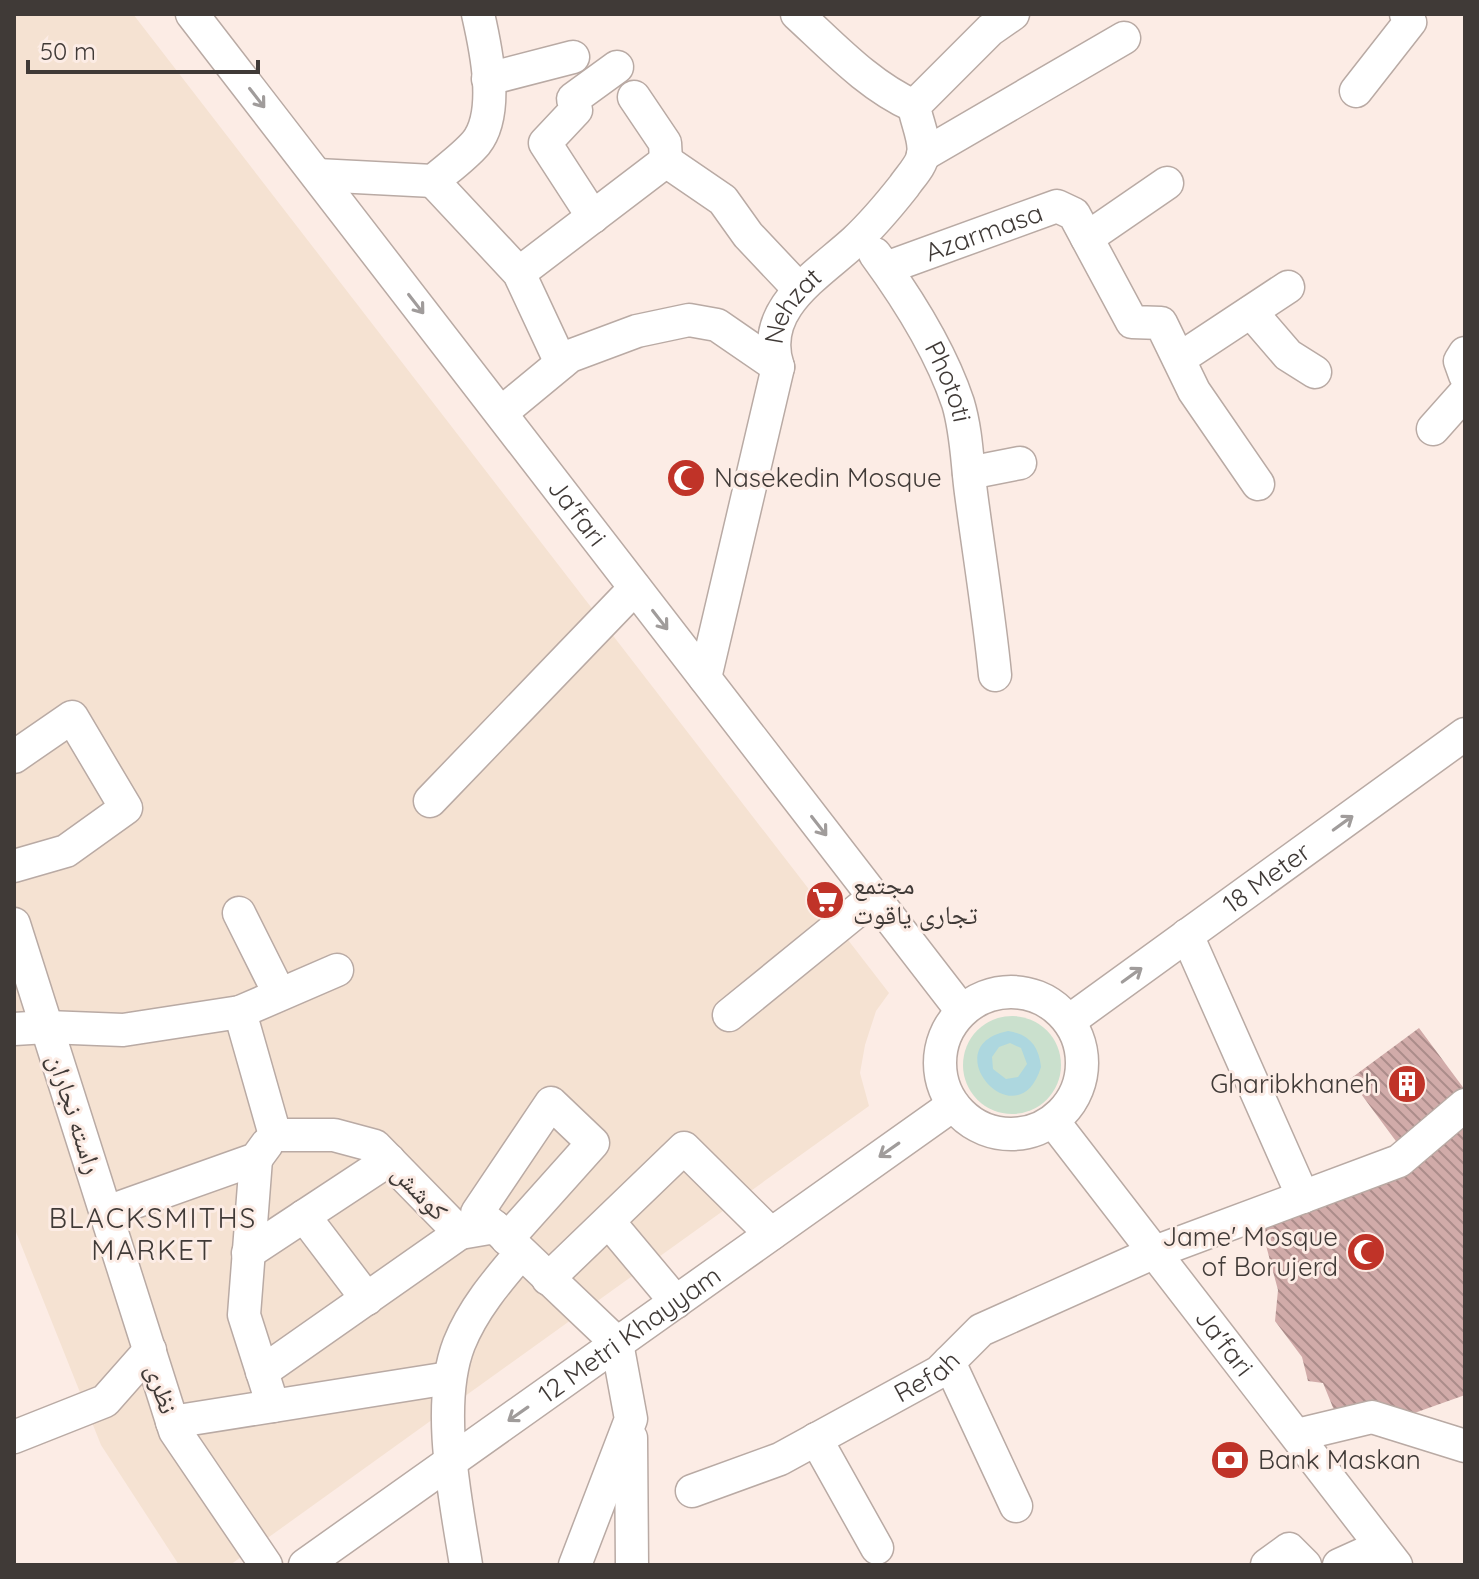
<svg xmlns="http://www.w3.org/2000/svg" width="1479" height="1579" font-family="Quicksand,'Noto Naskh Arabic',sans-serif">
<style>
.commercial{fill:#f5e2d2}
.green{fill:#cae0cd}
.water{fill:#add7df;fill-rule:evenodd}
.building{fill:url(#building-back-hatch)}
.lines{fill:none;stroke-linecap:round;stroke-linejoin:round}
.minor-casing{stroke:#b9aaa4;stroke-width:35}
.minor{stroke:#fff;stroke-width:32}
.oneway{stroke:#a09c9b}
.labels{text-anchor:middle;stroke-width:6;stroke-linejoin:round;paint-order:stroke}
.street-label{font-size:26px;fill:#403a37;stroke:#fcece5}
.poi-label{font-size:26px;fill:#403a37;stroke:#fcece5;text-anchor:start}
.neighbourhood-label{font-size:28px;letter-spacing:2px;fill:#403a37;stroke:#fcece5}
</style>
<defs>
<pattern id="building-back-hatch" width="6" height="6" patternUnits="userSpaceOnUse" patternTransform="scale(2)"><rect width="6" height="6" fill="#d1aba9"/><path d="M-1 5l2 2M0 0l6 6M5-1l2 2" fill="none" stroke="#ab8c8a"/></pattern>
</defs>
<rect width="100%" height="100%" fill="#fcece5"/>
<path class="commercial" d="M14 14H133L889 993 876 1011 865 1045 860 1073 869 1106 230 1565H179L101 1445 14 1227Z"/>
<path class="green" d="M963 1065a49 49 0 1 1 98 0a49 49 0 1 1-98 0Z"/>
<path class="water" d="M1008 1031C1029 1034 1039 1046 1041 1067 1018 1143 932 1046 1008 1031ZM1010 1043 1021 1048 1027 1064 1018 1077 1006 1079 993 1069 992 1057 999 1047Z"/>
<path class="building" d="M1419 1028 1465 1090 1401 1148 1350 1079Z
M1465 1118V1395L1406 1416H1339L1334 1410 1323 1383 1308 1381 1302 1357 1275 1321 1278 1290 1260 1223Z"/>
<g class="lines">
<defs>
<g id="minor">
<path id="s1" d="M192 14 962 1011"/>
<path d="M797 14C833 47 869 86 914 106"/>
<path d="M488 79 573 57"/>
<path d="M1356 91 1410 22 1406 14"/>
<path d="M634 97 665 143 666 161"/>
<path d="M923 155 1124 38"/>
<path d="M666 161 723 200 748 235 799 289"/>
<path d="M317 175 433 181C447 169 464 157 476 143 500 113 486 49 478 14"/>
<path d="M433 181 519 273 561 363"/>
<path d="M593 217 545 143 576 110 573 99 617 67"/>
<path d="M1087 238 1167 183"/>
<path id="s2" d="M875 254C908 299 940 349 958 403 967 433 967 463 971 493 979 554 989 614 995 675"/>
<path id="s3" d="M886 268 1057 206 1074 214 1132 322 1161 323 1194 391 1258 484"/>
<path d="M519 273 666 161"/>
<path d="M1251 312 1288 355 1315 372"/>
<path d="M1465 353 1460 361 1465 375"/>
<path d="M1179 359 1288 287"/>
<path d="M501 413 570 356 637 331 689 320 717 325 778 367"/>
<path d="M1433 429 1465 393"/>
<path d="M969 473 1020 463"/>
<path id="s4" d="M705 678 778 367C758 309 818 275 855 241 873 224 889 205 904 186 910 177 922 165 923 154 926 141 916 120 914 106L990 30 1013 14"/>
<path d="M14 757 72 717 126 808 66 851 14 866"/>
<path d="M430 801 635 588"/>
<path d="M239 913 279 993"/>
<path d="M14 924 175 1431 266 1565"/>
<path d="M1187 935 1303 1197"/>
<circle cx="1011" cy="1063" r="71"/>
<path d="M240 1012 275 1135"/>
<path d="M729 1015 874 897"/>
<path id="s5" d="M1069 1021 1465 734"/>
<path d="M14 1029 47 1027 123 1030 240 1012 337 970"/>
<path id="s6" d="M1053 1121 1396 1565"/>
<path d="M275 1135H334L375 1146 460 1233 495 1227 617 1343 631 1419 575 1565"/>
<path d="M256 1159 244 1315 273 1406"/>
<path d="M107 1212 256 1159 267 1144"/>
<path d="M304 1216 367 1299"/>
<path d="M609 1222 676 1302"/>
<path d="M495 1227 477 1213 551 1103 593 1143 507 1239"/>
<path d="M248 1253 389 1160"/>
<path d="M548 1279 684 1148 771 1234"/>
<path d="M949 1362 1016 1506"/>
<path d="M262 1372 460 1233"/>
<path d="M172 1422 449 1378"/>
<path d="M1297 1435 1372 1417 1465 1446"/>
<path d="M14 1437 105 1401 150 1350"/>
<path d="M631 1438 632 1565"/>
<path d="M816 1439 877 1548"/>
<path id="s7" d="M692 1491 780 1459 939 1372 981 1330 1155 1252 1399 1161 1465 1105"/>
<path id="s8" d="M305 1565 953 1105"/>
<path d="M466 1565C456 1501 435 1406 459 1344 473 1309 497 1281 521 1253"/>
<path d="M1267 1565 1289 1549 1305 1565"/>
<path d="M1339 1565 1381 1546"/>
</g>
</defs>
<use href="#minor" class="minor-casing"/>
<use href="#minor" class="minor"/>
</g>
<defs><path id="oneway-shaft" d="M-6 0H5M1.5-3L5.5 0L1.5 3" fill="none" stroke-width="1.6" stroke-linecap="round" stroke-linejoin="round" transform="scale(2)"/></defs>
<g class="oneway">
<use href="#oneway-shaft" transform="translate(257 98) rotate(52)"/>
<use href="#oneway-shaft" transform="translate(416 304) rotate(52)"/>
<use href="#oneway-shaft" transform="translate(660 620) rotate(52)"/>
<use href="#oneway-shaft" transform="translate(1343 823) rotate(-36)"/>
<use href="#oneway-shaft" transform="translate(819 826) rotate(52)"/>
<use href="#oneway-shaft" transform="translate(1132 975) rotate(-36)"/>
<use href="#oneway-shaft" transform="translate(889 1150) rotate(145)"/>
<use href="#oneway-shaft" transform="translate(518 1414) rotate(145)"/>
</g>
<defs>
<symbol id="mosque-disc" viewBox="-11 -11 22 22"><circle r="9.5" fill="#c03328" stroke="#fcece5"/><path d="M3.5-4.9A6 6 0 1 0 3.5 4.9A5 5 0 1 1 3.5-4.9Z" fill="#fff"/></symbol>
<symbol id="supermarket-disc" viewBox="-11 -11 22 22"><circle r="9.5" fill="#c03328" stroke="#fcece5"/><path d="M-6-5.5h2.5l.6 2H6L4.5 2H-2.5L-4.4-4H-6ZM-1.5 3.2a1.3 1.3 0 1 0 .1 0ZM3 3.2a1.3 1.3 0 1 0 .1 0Z" fill="#fff"/></symbol>
<symbol id="building-disc" viewBox="-11 -11 22 22"><circle r="9.5" fill="#c03328" stroke="#fcece5"/><path d="M-4-6H4V6H1V3H-1V6H-4ZM-2.5-4.3h1.7v1.8h-1.7ZM.8-4.3h1.7v1.8H.8ZM-2.5-1h1.7V.8h-1.7ZM.8-1h1.7V.8H.8Z" fill="#fff"/></symbol>
<symbol id="bank-disc" viewBox="-11 -11 22 22"><circle r="9.5" fill="#c03328" stroke="#fcece5"/><path d="M-6-4H6V4H-6ZM0-2.3a2.3 2.3 0 1 0 0 4.6a2.3 2.3 0 1 0 0-4.6Z" fill="#fff"/></symbol>
</defs>
<g fill-rule="evenodd">
<use href="#mosque-disc" x="664" y="456" width="44" height="44"/>
<use href="#supermarket-disc" x="803" y="878" width="44" height="44"/>
<use href="#building-disc" x="1385" y="1062" width="44" height="44"/>
<use href="#mosque-disc" x="1344" y="1230" width="44" height="44"/>
<use href="#bank-disc" x="1208" y="1438" width="44" height="44"/>
</g>
<g class="labels">
<g class="street-label">
<text dy="9" stroke="none"><textPath href="#s3" startOffset="104">Azarmasa</textPath></text>
<text dy="9" stroke="none"><textPath href="#s4" startOffset="386">Nehzat</textPath></text>
<text dy="9" stroke="none"><textPath href="#s2" startOffset="148">Phototi</textPath></text>
<text dy="9" stroke="none"><textPath href="#s1" startOffset="630">Ja'fari</textPath></text>
<text dy="9" stroke="none"><textPath href="#s5" startOffset="244">18 Meter</textPath></text>
<text transform="translate(75 1114) rotate(72)" y="9">راسته نجاران</text>
<text transform="translate(420 1192) rotate(46)" y="9">کوشش</text>
<text dy="9" stroke="none"><textPath href="#s8" startOffset="398">12 Metri Khayyam</textPath></text>
<text dy="9" stroke="none"><textPath href="#s6" startOffset="280">Ja'fari</textPath></text>
<text dy="9" stroke="none"><textPath href="#s7" startOffset="262">Refah</textPath></text>
<text transform="translate(162 1389) rotate(73)" y="9">نظری</text>
</g>
<g class="poi-label">
<text x="714" y="487">Nasekedin Mosque</text>
<text x="853" y="894">مجتمع<tspan x="853" dy="30">تجاری یاقوت</tspan></text>
<text x="1379" y="1093" text-anchor="end">Gharibkhaneh</text>
<text x="1338" y="1246" text-anchor="end">Jame' Mosque<tspan x="1338" dy="30">of Borujerd</tspan></text>
<text x="1258" y="1469">Bank Maskan</text>
</g>
<g class="neighbourhood-label">
<text x="153" y="1228">BLACKSMITHS<tspan x="153" dy="32">MARKET</tspan></text>
</g>
</g>
<rect width="1479" height="1579" fill="none" stroke="#403a37" stroke-width="32"/>
<path d="M28 60v12h230v-12" fill="none" stroke="#403a37" stroke-width="4"/>
<text x="40" y="60" font-size="24" fill="#403a37" stroke="#fcece5" stroke-width="6" paint-order="stroke">50 m</text>
</svg>
